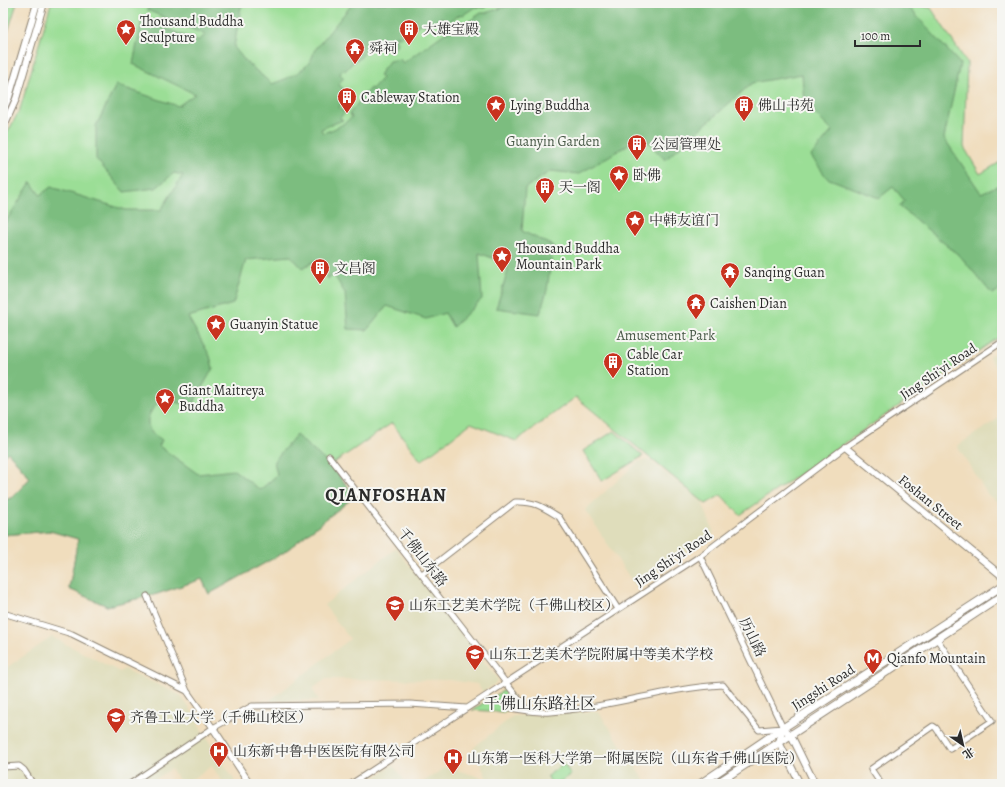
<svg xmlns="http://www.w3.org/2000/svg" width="1005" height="787" font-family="Alegreya,'Noto Serif SC',serif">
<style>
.built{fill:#dfddbb}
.green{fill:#9bde96;stroke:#638460}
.forest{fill:#7cbd7f;stroke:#547455}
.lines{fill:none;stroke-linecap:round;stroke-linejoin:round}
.minor-casing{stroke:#8e8474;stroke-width:7}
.major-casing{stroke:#8e8474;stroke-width:8}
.highway-casing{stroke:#8e8474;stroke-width:9}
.minor{stroke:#fff;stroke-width:5}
.major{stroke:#fff;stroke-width:6}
.highway{stroke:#fff;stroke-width:7}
.labels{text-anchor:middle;stroke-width:4;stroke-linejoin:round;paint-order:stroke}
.poi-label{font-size:14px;fill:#2b2b2b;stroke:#f6f6f2;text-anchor:start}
.park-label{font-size:14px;fill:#475846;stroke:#f6f6f2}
.street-label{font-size:14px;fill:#2b2b2b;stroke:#f6f6f2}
.quarter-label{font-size:16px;fill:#2b2b2b;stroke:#f6f6f2}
.district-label{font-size:18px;font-weight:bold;letter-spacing:1px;fill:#2b2b2b;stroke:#f6f6f2}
</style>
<rect width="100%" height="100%" fill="#f6f6f2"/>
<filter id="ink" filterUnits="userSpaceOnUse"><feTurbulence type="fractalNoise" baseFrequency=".025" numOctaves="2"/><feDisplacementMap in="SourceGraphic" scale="8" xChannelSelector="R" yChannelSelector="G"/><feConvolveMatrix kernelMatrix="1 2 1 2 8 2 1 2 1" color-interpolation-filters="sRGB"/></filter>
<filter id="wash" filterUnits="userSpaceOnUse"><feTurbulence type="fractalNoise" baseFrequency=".012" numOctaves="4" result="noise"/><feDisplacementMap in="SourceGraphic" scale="16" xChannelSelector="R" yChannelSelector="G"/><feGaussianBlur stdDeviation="0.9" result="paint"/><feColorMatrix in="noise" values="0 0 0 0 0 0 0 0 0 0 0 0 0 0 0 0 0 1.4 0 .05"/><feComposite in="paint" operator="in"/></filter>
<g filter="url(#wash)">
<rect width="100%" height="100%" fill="#f0ddbd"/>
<path class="built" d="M1002 348V377L989 357Z
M1002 416V505L988 495 957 446Z
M649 460 702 502 714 533 636 587 585 510 639 461Z
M396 548 499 681 483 692 477 684 450 680 326 679 312 689 319 700 269 701 350 639 324 605Z
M52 637 120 672 124 669 180 695 198 720 199 726 235 781 230 784H224L212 766 184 784H182L171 769 148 784H3V670Z
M598 711 647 784H420L446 767 487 779 473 748 513 716Z
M393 765 407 784H365Z"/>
<path class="green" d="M3 3H17L3 47Z
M51 3H906L931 8 967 63 964 147 980 174 1002 161V335L740 515 721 495 706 504 576 397 516 441 471 423 421 461 392 423 331 465 355 496 283 553 209 594 202 579 157 594 107 606 69 589 78 539 50 531 3 535V501L13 497 30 478 8 452 3 457V141L20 109Z
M614 431 643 456 602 481 583 451Z
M506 689 516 703 504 712 472 710Z
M564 764 571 775 556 784H552L547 776Z"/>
<path class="forest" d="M150 3H246L241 7 234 47 246 62 272 84C288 78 311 70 314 51L353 3H486L485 8 475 7 463 15 461 14 447 23 442 17 427 27 421 23 400 38 398 35 395 38 398 42 397 46 391 49 381 50 372 44 358 60 356 59 345 71 343 69 340 74 344 78 338 84 349 94 339 107 344 113 340 118 343 120 321 129 323 133C335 129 343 125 352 117L349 114 370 88 372 89 382 78 379 75 389 61 400 59 403 63 452 28 455 31 481 13H485L518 3H905L960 64 944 138 981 193 999 185 1002 190V289L992 294 961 257 899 206 905 201 893 187 879 198 827 178 811 156 832 131 804 103 802 74 752 83 665 160 640 133 626 146 579 174 551 171 525 188 522 231 553 246 547 290 540 314 496 308 508 271 503 262 479 253 482 299 453 327 445 313 426 319 387 306 367 330 348 329 345 293 334 275 328 279 317 260 302 268 291 256 246 260 233 304 188 317 210 356 213 368 193 404 186 399 181 404C177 403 173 400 169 400 154 400 141 421 152 433 155 435 159 438 162 440L159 446 198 474 234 470 260 490 277 475 274 461 296 435 331 466 355 496 283 553 209 594 202 579 157 594 107 606 69 589 78 539 50 531 3 535V501L13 497 30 478 8 452 3 457V226L31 182 40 195 51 187 126 210H161L183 175 174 173 156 188 124 192 96 159V126L116 85 178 106 195 94 133 64 142 19 197 41 206 35 147 10Z"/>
</g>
<g filter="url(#ink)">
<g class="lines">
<defs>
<path id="minor" d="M329 456 528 711
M422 574 515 502C535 501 543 507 559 517L618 609
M147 596 187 691
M3 613 72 634 187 691 213 728
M509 708C523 710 537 713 551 712 609 708 665 688 723 685L759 730 783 728 700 556
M3 767 19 766 24 770 33 784
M728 776 733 784
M130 784 213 728 252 706 410 704 467 708
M351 784 700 556 845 447 1002 342
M881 784 871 769 933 726 936 728 950 749 992 721 937 639"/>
<path id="major" d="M3 110 9 97 37 3
M3 128 16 99 44 3
M845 447 1002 576
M213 728 250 784
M800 784 779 742 783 728 791 735 815 784"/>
<path id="highway" d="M700 784 783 728 1002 586
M716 784 1002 596"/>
</defs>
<use href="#minor" class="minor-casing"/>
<use href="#major" class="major-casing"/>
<use href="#highway" class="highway-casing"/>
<use href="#minor" class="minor"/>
<use href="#major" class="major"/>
<use href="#highway" class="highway"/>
</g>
</g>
<defs>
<symbol id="sight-pin" viewBox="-11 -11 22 30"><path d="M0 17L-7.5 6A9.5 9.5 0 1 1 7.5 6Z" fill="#c8321e" stroke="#f6f6f2"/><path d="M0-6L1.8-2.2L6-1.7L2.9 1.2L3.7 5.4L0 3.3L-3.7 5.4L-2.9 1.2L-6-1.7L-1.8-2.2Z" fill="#fff"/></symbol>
<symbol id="building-pin" viewBox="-11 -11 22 30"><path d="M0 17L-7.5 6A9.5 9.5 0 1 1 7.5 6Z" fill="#c8321e" stroke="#f6f6f2"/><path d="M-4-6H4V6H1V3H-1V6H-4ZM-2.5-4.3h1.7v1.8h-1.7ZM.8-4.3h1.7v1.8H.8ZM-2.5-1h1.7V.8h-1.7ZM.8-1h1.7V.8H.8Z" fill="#fff"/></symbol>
<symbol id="temple-pin" viewBox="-11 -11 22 30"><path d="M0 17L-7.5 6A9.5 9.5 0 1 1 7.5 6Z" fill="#c8321e" stroke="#f6f6f2"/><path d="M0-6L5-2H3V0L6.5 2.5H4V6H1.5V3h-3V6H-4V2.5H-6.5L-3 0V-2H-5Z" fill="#fff"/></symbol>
<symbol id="university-pin" viewBox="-11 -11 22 30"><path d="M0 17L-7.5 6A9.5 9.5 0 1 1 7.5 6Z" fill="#c8321e" stroke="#f6f6f2"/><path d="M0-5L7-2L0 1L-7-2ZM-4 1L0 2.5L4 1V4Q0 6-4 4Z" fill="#fff"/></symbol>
<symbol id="school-pin" viewBox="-11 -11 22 30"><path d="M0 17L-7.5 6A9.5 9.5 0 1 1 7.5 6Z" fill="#c8321e" stroke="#f6f6f2"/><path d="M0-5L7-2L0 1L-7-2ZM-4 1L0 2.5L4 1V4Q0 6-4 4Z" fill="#fff"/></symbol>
<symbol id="metro-pin" viewBox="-11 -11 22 30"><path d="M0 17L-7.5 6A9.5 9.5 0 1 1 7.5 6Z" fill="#c8321e" stroke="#f6f6f2"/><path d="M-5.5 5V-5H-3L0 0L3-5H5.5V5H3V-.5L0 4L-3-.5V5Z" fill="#fff"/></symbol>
<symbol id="hospital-pin" viewBox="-11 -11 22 30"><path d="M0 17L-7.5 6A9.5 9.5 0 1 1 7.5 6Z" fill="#c8321e" stroke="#f6f6f2"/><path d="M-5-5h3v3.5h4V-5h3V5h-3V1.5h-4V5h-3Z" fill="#fff"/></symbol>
</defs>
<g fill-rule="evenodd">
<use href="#sight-pin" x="115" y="18" width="22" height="30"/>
<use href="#building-pin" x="398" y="18" width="22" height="30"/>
<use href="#temple-pin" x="344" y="37" width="22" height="30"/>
<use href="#building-pin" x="336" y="86" width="22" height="30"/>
<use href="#sight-pin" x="485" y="94" width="22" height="30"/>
<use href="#building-pin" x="733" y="94" width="22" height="30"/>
<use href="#building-pin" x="626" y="133" width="22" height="30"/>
<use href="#sight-pin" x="608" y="164" width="22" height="30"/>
<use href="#building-pin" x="534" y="176" width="22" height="30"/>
<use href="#sight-pin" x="624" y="209" width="22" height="30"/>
<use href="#sight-pin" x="491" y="245" width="22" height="30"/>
<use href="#building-pin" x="309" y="257" width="22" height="30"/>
<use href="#temple-pin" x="719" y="261" width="22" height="30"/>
<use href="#temple-pin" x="685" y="292" width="22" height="30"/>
<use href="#sight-pin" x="205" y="313" width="22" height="30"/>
<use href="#building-pin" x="602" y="351" width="22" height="30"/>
<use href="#sight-pin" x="154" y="387" width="22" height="30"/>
<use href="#university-pin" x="384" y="594" width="22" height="30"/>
<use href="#school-pin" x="464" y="643" width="22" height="30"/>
<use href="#metro-pin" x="862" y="647" width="22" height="30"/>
<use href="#university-pin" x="105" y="706" width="22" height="30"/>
<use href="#hospital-pin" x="208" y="740" width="22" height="30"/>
<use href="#hospital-pin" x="442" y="747" width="22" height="30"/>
</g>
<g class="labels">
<g class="poi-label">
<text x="140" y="26">Thousand Buddha<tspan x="140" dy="16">Sculpture</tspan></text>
<text x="423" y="34">大雄宝殿</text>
<text x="369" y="53">舜祠</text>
<text x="361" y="102">Cableway Station</text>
<text x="510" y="110">Lying Buddha</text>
<text x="758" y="110">佛山书苑</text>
<text x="651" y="149">公园管理处</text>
<text x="633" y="180">卧佛</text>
<text x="559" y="192">天一阁</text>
<text x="649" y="225">中韩友谊门</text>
<text x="516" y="253">Thousand Buddha<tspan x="516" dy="16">Mountain Park</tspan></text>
<text x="334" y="273">文昌阁</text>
<text x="744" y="277">Sanqing Guan</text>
<text x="710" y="308">Caishen Dian</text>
<text x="230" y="329">Guanyin Statue</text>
<text x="627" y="359">Cable Car<tspan x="627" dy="16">Station</tspan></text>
<text x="179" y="395">Giant Maitreya<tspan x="179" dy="16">Buddha</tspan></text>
<text x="409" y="610">山东工艺美术学院（千佛山校区）</text>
<text x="489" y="659">山东工艺美术学院附属中等美术学校</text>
<text x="887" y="663">Qianfo Mountain</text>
<text x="130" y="722">齐鲁工业大学（千佛山校区）</text>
<text x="233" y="756">山东新中鲁中医医院有限公司</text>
<text x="467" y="763">山东第一医科大学第一附属医院（山东省千佛山医院）</text>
</g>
<g class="park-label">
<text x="553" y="146">Guanyin Garden</text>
<text x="666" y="340">Amusement Park</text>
</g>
<g class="street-label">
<text transform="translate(938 371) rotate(-34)" y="5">Jing Shi'yi Road</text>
<text transform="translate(931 502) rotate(39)" y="5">Foshan Street</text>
<text transform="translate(423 557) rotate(52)" y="5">千佛山东路</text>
<text transform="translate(673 558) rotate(-34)" y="5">Jing Shi'yi Road</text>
<text transform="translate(753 637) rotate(64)" y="5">历山路</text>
<text transform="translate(823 687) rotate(-33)" y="5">Jingshi Road</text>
</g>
<g class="quarter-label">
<text x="540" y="709">千佛山东路社区</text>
</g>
<g class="district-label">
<text x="386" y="501">QIANFOSHAN</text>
</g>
</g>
<rect width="1005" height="787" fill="none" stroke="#f6f6f2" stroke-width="16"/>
<g transform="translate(963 745) rotate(146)" stroke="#f6f6f2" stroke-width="3" paint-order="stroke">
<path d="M0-3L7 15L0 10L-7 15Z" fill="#2b2b2b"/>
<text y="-6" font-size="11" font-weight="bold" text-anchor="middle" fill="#2b2b2b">北</text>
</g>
<path d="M855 40v6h65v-6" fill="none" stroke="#2b2b2b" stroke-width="2"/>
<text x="861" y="40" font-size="12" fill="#2b2b2b" stroke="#f6f6f2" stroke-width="3" paint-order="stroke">100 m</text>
</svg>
